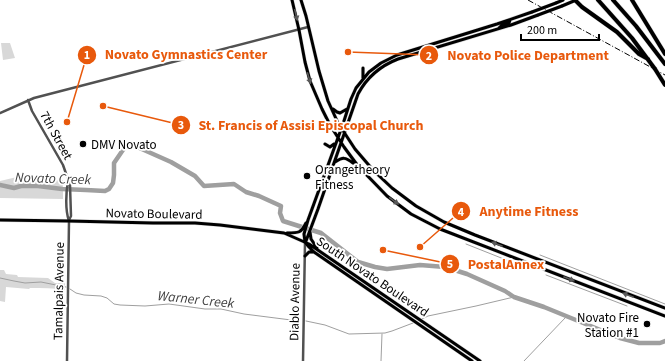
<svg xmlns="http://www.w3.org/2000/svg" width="665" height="361" font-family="'Source Sans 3',sans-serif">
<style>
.green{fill:#d8d8d8}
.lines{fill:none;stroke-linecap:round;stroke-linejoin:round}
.stream{stroke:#9f9f9f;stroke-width:1}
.river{stroke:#9f9f9f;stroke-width:4.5}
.major-casing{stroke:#dbdbdb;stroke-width:4}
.highway-casing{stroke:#dbdbdb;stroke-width:5}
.minor{stroke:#515151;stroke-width:2.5}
.major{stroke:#000;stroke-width:3}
.highway{stroke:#000;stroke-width:4}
.rail{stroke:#000;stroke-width:1;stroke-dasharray:6 2 1 2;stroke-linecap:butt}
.major-bridge-casing{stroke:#dbdbdb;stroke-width:4;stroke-linecap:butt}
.highway-bridge-casing{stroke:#dbdbdb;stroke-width:5;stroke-linecap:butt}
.major-bridge{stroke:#000;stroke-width:3}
.highway-bridge{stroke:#000;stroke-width:4}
.oneway{fill:#595959}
.poi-dot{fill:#000;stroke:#fff;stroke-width:1.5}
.labels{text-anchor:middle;stroke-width:3.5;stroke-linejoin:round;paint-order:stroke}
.street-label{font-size:13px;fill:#000;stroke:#fff}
.poi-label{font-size:13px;fill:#000;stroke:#fff;text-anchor:start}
.water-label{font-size:14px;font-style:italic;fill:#404040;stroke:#fff}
.leader{fill:none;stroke:#e8590c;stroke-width:1.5}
.callout-dot{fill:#e8590c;stroke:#fff;stroke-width:1.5}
.mark-label{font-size:12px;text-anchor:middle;font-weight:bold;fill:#fff}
.callout-label{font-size:14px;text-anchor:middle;font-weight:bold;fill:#e8590c;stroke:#fff;stroke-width:3.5;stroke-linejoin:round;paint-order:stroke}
</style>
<rect width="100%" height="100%" fill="#fff"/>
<path class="green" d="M1 43H10L15 58 3 60Z
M17 177 40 178 49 181 63 180V199L0 198V181Z
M0 270H4L6 274 17 275 18 277 48 278 55 283H65V290C54 288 42 288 30 288L29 289 6 287 5 302 0 301Z"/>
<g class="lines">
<path class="stream" d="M466 244 524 267
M540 255 665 304
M546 275 627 306
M0 278 14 281 25 283 41 282 66 287
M70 289 76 293 84 295 101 296 107 298 114 304 120 305 145 306 169 304 205 309H221L244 314 299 321
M422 319 428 316 476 306 514 297
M306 321 325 325 349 334 385 333 392 331 413 323
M381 361 382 334
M524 361 566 317"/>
<path class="river" d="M0 185 14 188 21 186H38L62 189 86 190 105 191 109 189 113 183 114 175V163L127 144 135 146 171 162 195 176 204 186 234 184 246 192 259 196 281 206 280 213 283 221 321 233 358 262 375 267 387 269 420 265 445 267 467 274 505 291 514 297 544 307 620 338 639 343H660L665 341"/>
<defs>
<path id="major" d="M292 0 299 30 305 62 310 81 322 109 330 125 344 147 358 166 387 196 411 214 440 229 665 316
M301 0 306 16 319 71 328 101 338 123 355 149 373 170 392 188 416 206 444 222 475 235 665 308
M556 3 563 0
M562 6 576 0
M499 28 502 25 509 23 510 20
M363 78V68
M333 109 337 112 340 113 347 109
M325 144 330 147 334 144
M335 162C343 157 345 157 353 163
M0 220 69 221 153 223H195L220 225 284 233 309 244 480 361
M310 232 311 239 317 248
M287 233C299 233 301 233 306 223
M306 241 318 209 358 94C367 77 380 66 398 59L511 25 538 15
M305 242 304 234 308 220 343 124 351 99 356 88 369 72 381 63 397 55 497 24 532 12
M305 242 309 247 314 252 472 361
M305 256 309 252H313"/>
<path id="highway" d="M575 0 582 7 617 32 639 54 648 59
M598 0 632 38 655 69
M613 0 636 26 665 64
M632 0 665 54"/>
</defs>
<use href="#major" class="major-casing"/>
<use href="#highway" class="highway-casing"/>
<path class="minor" d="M28 100 32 111 63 165 70 185 71 216 69 220
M0 113 34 98 308 27
M67 361 69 221C65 210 66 192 68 181
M303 361 305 242"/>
<use href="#major" class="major"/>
<use href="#highway" class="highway"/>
<path class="rail" d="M528 0 665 75"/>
<defs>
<path id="major-bridge" d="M532 12 556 3
M538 15 562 6"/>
<path id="highway-bridge" d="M655 69 665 85"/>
</defs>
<use href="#major-bridge" class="major-bridge-casing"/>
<use href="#highway-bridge" class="highway-bridge-casing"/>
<use href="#major-bridge" class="major-bridge"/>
<use href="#highway-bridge" class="highway-bridge"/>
</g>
<defs><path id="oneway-solid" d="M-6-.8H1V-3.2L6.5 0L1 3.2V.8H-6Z"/></defs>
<g class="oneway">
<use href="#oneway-solid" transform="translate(296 15) rotate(77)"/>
<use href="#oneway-solid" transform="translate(309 78) rotate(73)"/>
<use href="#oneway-solid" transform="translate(394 201) rotate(36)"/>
<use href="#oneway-solid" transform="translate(497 244) rotate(-159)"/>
<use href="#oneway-solid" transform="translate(569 279) rotate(21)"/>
<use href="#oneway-solid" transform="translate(628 295) rotate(-159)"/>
</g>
<g class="poi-dot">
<circle cx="83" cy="144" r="4"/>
<circle cx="307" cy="176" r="4"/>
<circle cx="647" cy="324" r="4"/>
</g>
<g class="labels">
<g class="street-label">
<text transform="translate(57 135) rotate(61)" y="5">7th Street</text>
<text transform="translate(154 213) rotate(1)" y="5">Novato Boulevard</text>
<text transform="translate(373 276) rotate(34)" y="5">South Novato Boulevard</text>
<text transform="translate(58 291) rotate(-89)" y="5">Tamalpais Avenue</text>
<text transform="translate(294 302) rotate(-89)" y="5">Diablo Avenue</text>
</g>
<g class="poi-label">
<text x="91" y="149">DMV Novato</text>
<text x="315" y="174">Orangetheory<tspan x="315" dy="15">Fitness</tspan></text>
<text x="639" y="322" text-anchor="end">Novato Fire<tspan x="639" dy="15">Station #1</tspan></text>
</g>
<g class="water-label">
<text transform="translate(53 178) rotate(2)" y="5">Novato Creek</text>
<text transform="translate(196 299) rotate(6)" y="5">Warner Creek</text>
</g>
</g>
<path class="leader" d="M67 122L87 55M348 52L429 55M103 106L181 125M420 247L461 211M383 250L450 264"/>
<g class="callout-dot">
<circle cx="67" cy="122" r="4"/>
<circle cx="348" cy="52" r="4"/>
<circle cx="103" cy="106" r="4"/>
<circle cx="420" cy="247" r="4"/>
<circle cx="383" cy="250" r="4"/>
<circle cx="87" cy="55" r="10"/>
<circle cx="429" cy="55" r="10"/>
<circle cx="181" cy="125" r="10"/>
<circle cx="461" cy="211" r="10"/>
<circle cx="450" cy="264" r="10"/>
</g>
<g class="mark-label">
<text x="87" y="59">1</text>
<text x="429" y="60">2</text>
<text x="181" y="129">3</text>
<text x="461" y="216">4</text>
<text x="450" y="268">5</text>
</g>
<g class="callout-label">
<text x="186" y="59">Novato Gymnastics Center</text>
<text x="528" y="60">Novato Police Department</text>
<text x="311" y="130">St. Francis of Assisi Episcopal Church</text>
<text x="529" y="216">Anytime Fitness</text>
<text x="506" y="269">PostalAnnex</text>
</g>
<path d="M521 34v6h78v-6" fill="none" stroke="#000000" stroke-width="2"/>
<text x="527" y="34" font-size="12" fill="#000000" stroke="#ffffff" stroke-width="3" paint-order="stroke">200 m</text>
</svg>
